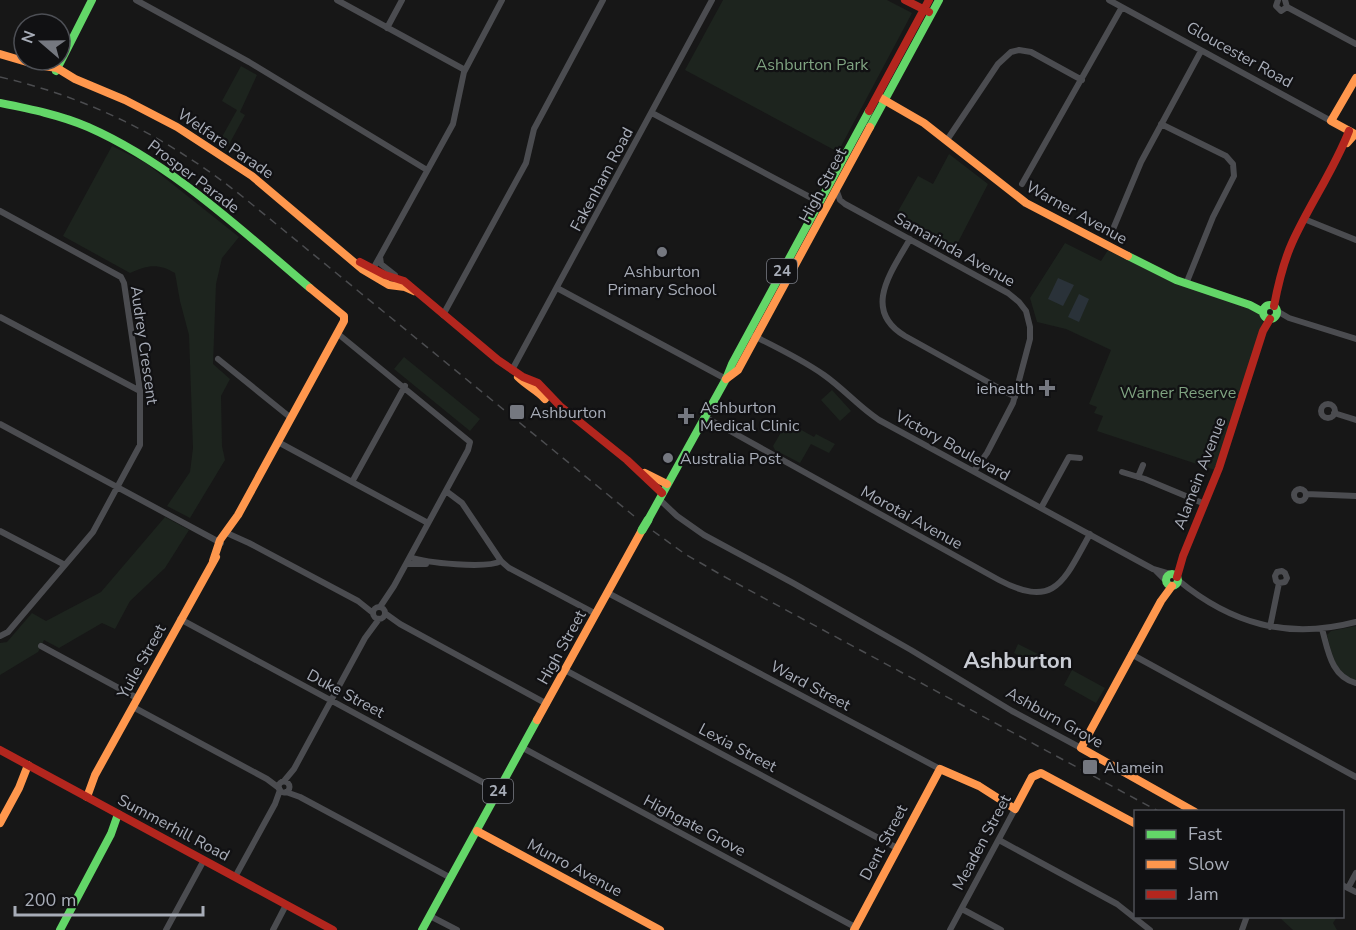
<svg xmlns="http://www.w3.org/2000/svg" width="1356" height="930" font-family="'Nunito Sans',sans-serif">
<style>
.green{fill:#1d241e}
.water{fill:#2a3239}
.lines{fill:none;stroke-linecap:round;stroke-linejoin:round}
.street{stroke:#4b4c50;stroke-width:6}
.fast{stroke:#63d668;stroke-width:8}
.slow{stroke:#ff974d;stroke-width:8}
.jam{stroke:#b3261e;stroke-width:8}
.rail{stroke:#4b4c4f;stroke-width:1.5;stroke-dasharray:8 6;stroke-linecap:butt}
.fast-bridge{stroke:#63d668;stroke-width:9}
.poi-dot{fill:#757880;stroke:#111113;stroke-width:2}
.labels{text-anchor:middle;stroke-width:4.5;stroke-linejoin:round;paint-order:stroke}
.shield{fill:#111113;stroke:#7b7e86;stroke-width:1.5}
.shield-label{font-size:15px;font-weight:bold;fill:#a8adb8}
.street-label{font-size:16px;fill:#a8adb8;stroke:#111113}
.park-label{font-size:16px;fill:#7fa381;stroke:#111113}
.poi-label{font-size:16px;fill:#a8adb8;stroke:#111113;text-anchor:start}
.district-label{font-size:22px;font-weight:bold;fill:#c9ccd4;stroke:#111113}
</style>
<rect width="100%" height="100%" fill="#171717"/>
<path class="green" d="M723 0H887L912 13 838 152 685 70Z
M241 66 257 75 240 112 245 115 226 150 218 144 237 110 222 101Z
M112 146 146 163 239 237 222 258 216 284 213 364 230 379 221 396 222 446 225 460 190 518 167 506 190 472 193 448 189 335 180 301 175 273C158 263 148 265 130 273L63 236Z
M949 154 988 184 952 254 892 222 918 176 933 184Z
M1065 243 1101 261 1108 250 1253 309 1262 315 1263 324 1215 470 1097 431 1103 416 1094 413 1097 407 1089 404 1111 350 1066 329 1037 322 1030 298Z
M404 357 480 419 470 431 394 369Z
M832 390 851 411 840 421 821 400Z
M787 422 814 437 816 434 835 444 829 453 811 444 800 463 775 450 773 446Z
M165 517 189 530 165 568 130 601 115 629 102 623 59 648 44 640 38 652 0 675V643L7 642 32 613 46 621 101 592Z
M1356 626V680C1335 674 1332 654 1327 635L1331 631Z
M1018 644 1038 654 1033 663 1014 653Z
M1072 670 1105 688 1096 703 1064 685Z
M1279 917H1337L1333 923 1337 930H1293Z"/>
<path class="water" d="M1058 278 1074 285 1063 306 1048 299Z
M1079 294 1089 299 1079 322 1068 317Z"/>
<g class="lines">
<path class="street" d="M136 0 249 62 427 170
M337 0 465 70
M1109 0 1331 121
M1278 0 1276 6 1281 11 1287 7 1285 0
M1287 7 1356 44
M387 28 402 0
M652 113 819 202
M1161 124 1226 156 1233 164 1234 176 1213 217 1186 284
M947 140 998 64 1011 52 1019 50 1031 52 1082 80
M1022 184 1122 7
M836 189 840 200 845 204 1008 293 1019 302 1026 311 1030 327V339L1013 403 987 453 974 471
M0 211 121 277 124 283 140 391V445L93 532 8 632 0 636
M1304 219 1356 240
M1111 234 1141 162 1201 51
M910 239C892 271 861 310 905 336L1015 397
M380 257 381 264 395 275
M373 269 453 124 464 72 502 0
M557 288 726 379
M1277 311 1289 318 1356 339
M443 315 526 163 534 129 603 0
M0 317 140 391
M337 333 470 442 468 450 394 586 380 607
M754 336C778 348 803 360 824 375 844 389 859 407 879 420L1153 569 1170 574
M218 359 291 418
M512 370 712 0
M1321 411a7 7 0 1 1 14 0a7 7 0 1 1-14 0Z
M1334 413 1356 420
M705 417 999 580C1056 610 1064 580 1090 534
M0 424 221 543
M278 442 428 523
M1122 472 1145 479 1205 504
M1138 477 1143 465
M352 482 405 386
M1294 495a6 6 0 1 1 12 0a6 6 0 1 1-12 0Z
M446 491 462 503 501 561
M1306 494 1356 496
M659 499 677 516 704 535 793 583 911 650 1012 711 1081 748
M1041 508 1069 457 1080 458
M0 531 65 565
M227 531 229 534 249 543 358 601 373 613
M410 557C426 563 487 569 501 561L509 568 596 614
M406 564H426
M1156 571 1165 580
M1178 580C1231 624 1288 640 1356 622
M608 593 940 769
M373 613a6 6 0 1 1 12 0a6 6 0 1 1-12 0Z
M386 614 400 624 547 704
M180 619 499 791
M1270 627 1279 583 1276 581 1275 576 1277 572 1282 571 1285 573 1287 578 1285 582 1279 583
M1322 629C1328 650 1331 677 1356 683
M41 646 137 698
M1131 654 1356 777
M565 670 897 848
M133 707 267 779 279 788
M523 748 855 927
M284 781 294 769 365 638 379 619
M278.5 787a5.5 5.5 0 1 1 11 0a5.5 5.5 0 1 1-11 0Z
M286 792 300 797 451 878
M999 840 1117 904 1150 930
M235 877 275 804 280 790
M1342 885 1356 892
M1348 888 1356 873
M962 909 1001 930
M430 916 457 930
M166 930 204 860
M273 930 286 905
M950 930 1015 809
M1242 930 1247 916"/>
<path class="fast" d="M56 71 92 0
M0 103C30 109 60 115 88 127 172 164 241 230 310 288
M870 127 939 0
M1128 256 1176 280 1250 305 1263 312
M1263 312a7 7 0 1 1 14 0a7 7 0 1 1-14 0Z
M648 520 726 379 732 364 869 111
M1166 580a6 6 0 1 1 12 0a6 6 0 1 1-12 0Z
M60 930 111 834 118 814
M422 930 537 720"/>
<path class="slow" d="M0 54 37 65 57 68 75 79 125 100 177 127 252 176 362 269 389 285 405 287 414 291
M879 97 924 123 1026 203 1128 256
M1347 143 1355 134 1331 121 1356 78
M518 377C527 386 537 390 545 399
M726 379 738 370 870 127
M645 473 667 484
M213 561 220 540 238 515 344 321V316L310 288
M1172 586 1161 601 1081 748 1195 812
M537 720 642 530
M87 797 95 775 216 557
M0 823 19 788 28 765
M477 831 660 930
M854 930 940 769 979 786 1015 809 1032 777 1041 773 1136 824"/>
<path class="jam" d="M905 0 929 12
M869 111 929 0
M360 262 385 275 404 281 498 360 523 377 538 383 560 406 627 460 662 493
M1274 306C1278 285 1283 263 1292 243 1309 205 1334 170 1349 131
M1177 577 1183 556 1219 468 1263 331 1270 319
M0 750 333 930"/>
<path class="rail" d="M0 77C91 98 170 139 243 197L634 516
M653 531 685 554 725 577 1158 811"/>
<path class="fast-bridge" d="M642 530 648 520"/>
</g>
<g class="poi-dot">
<circle cx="662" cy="252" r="6"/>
<path d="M1044 379h6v6h6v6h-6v6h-6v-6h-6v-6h6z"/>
<rect x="509" y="404" width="16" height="16" rx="3"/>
<path d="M683 407h6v6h6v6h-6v6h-6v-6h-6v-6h6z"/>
<circle cx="668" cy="458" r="6"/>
<rect x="1082" y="759" width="16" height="16" rx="3"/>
</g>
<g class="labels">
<g class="shield">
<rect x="767" y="259" width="30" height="24" rx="4.5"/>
<rect x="483" y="779" width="30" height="24" rx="4.5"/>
</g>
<g class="shield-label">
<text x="782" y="276">24</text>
<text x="498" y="796">24</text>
</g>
<g class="street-label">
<text transform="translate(1240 54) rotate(29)" y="6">Gloucester Road</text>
<text transform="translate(226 143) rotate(34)" y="6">Welfare Parade</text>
<text transform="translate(194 176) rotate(37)" y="6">Prosper Parade</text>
<text transform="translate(601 179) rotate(-62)" y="6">Fakenham Road</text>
<text transform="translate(822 185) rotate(-62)" y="6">High Street</text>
<text transform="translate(1077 212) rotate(29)" y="6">Warner Avenue</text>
<text transform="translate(955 249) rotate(29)" y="6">Samarinda Avenue</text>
<text transform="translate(145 345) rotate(82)" y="6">Audrey Crescent</text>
<text transform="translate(953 445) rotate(29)" y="6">Victory Boulevard</text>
<text transform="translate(1199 473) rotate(-69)" y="6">Alamein Avenue</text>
<text transform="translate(912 517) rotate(29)" y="6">Morotai Avenue</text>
<text transform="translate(561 647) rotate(-61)" y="6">High Street</text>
<text transform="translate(141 661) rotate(-61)" y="6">Yuile Street</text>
<text transform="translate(811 685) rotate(28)" y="6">Ward Street</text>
<text transform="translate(346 693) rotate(28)" y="6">Duke Street</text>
<text transform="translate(1055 717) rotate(29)" y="6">Ashburn Grove</text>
<text transform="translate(738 747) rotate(28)" y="6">Lexia Street</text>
<text transform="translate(695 825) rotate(28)" y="6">Highgate Grove</text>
<text transform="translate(174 827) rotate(28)" y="6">Summerhill Road</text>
<text transform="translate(883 842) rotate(-62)" y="6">Dent Street</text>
<text transform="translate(981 842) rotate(-62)" y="6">Meaden Street</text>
<text transform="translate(575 867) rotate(28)" y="6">Munro Avenue</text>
</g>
<g class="park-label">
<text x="812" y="70">Ashburton Park</text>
<text x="1178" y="398">Warner Reserve</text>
</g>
<g class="poi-label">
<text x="662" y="277" text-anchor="middle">Ashburton<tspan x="662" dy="18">Primary School</tspan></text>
<text x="1034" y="394" text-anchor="end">iehealth</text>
<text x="700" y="413">Ashburton<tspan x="700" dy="18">Medical Clinic</tspan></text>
<text x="530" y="418">Ashburton</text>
<text x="680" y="464">Australia Post</text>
<text x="1104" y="773">Alamein</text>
</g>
<g class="district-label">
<text x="1018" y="668">Ashburton</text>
</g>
</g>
<rect x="1134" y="810" width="210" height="108" fill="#111113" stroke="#4d4f55" stroke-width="1.5"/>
<rect x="1146" y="830" width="30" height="9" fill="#63d668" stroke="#4d4f55" stroke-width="1.5"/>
<text x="1188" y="840" font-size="18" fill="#a8adb8">Fast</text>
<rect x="1146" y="860" width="30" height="9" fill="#ff974d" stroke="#4d4f55" stroke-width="1.5"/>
<text x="1188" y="870" font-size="18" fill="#a8adb8">Slow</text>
<rect x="1146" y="890" width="30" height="9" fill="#b3261e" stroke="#4d4f55" stroke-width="1.5"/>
<text x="1188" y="900" font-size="18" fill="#a8adb8">Jam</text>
<g transform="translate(42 42) rotate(290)"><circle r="28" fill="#111113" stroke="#4d4f55" stroke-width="1.5"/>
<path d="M0-4.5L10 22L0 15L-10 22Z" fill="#757880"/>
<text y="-9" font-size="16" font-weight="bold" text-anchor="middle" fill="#a8adb8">N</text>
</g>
<path d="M15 906v9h188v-9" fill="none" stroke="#a8adb8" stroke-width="3"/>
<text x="24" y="906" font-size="18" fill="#a8adb8" stroke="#111113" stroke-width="4.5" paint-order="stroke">200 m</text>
</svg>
